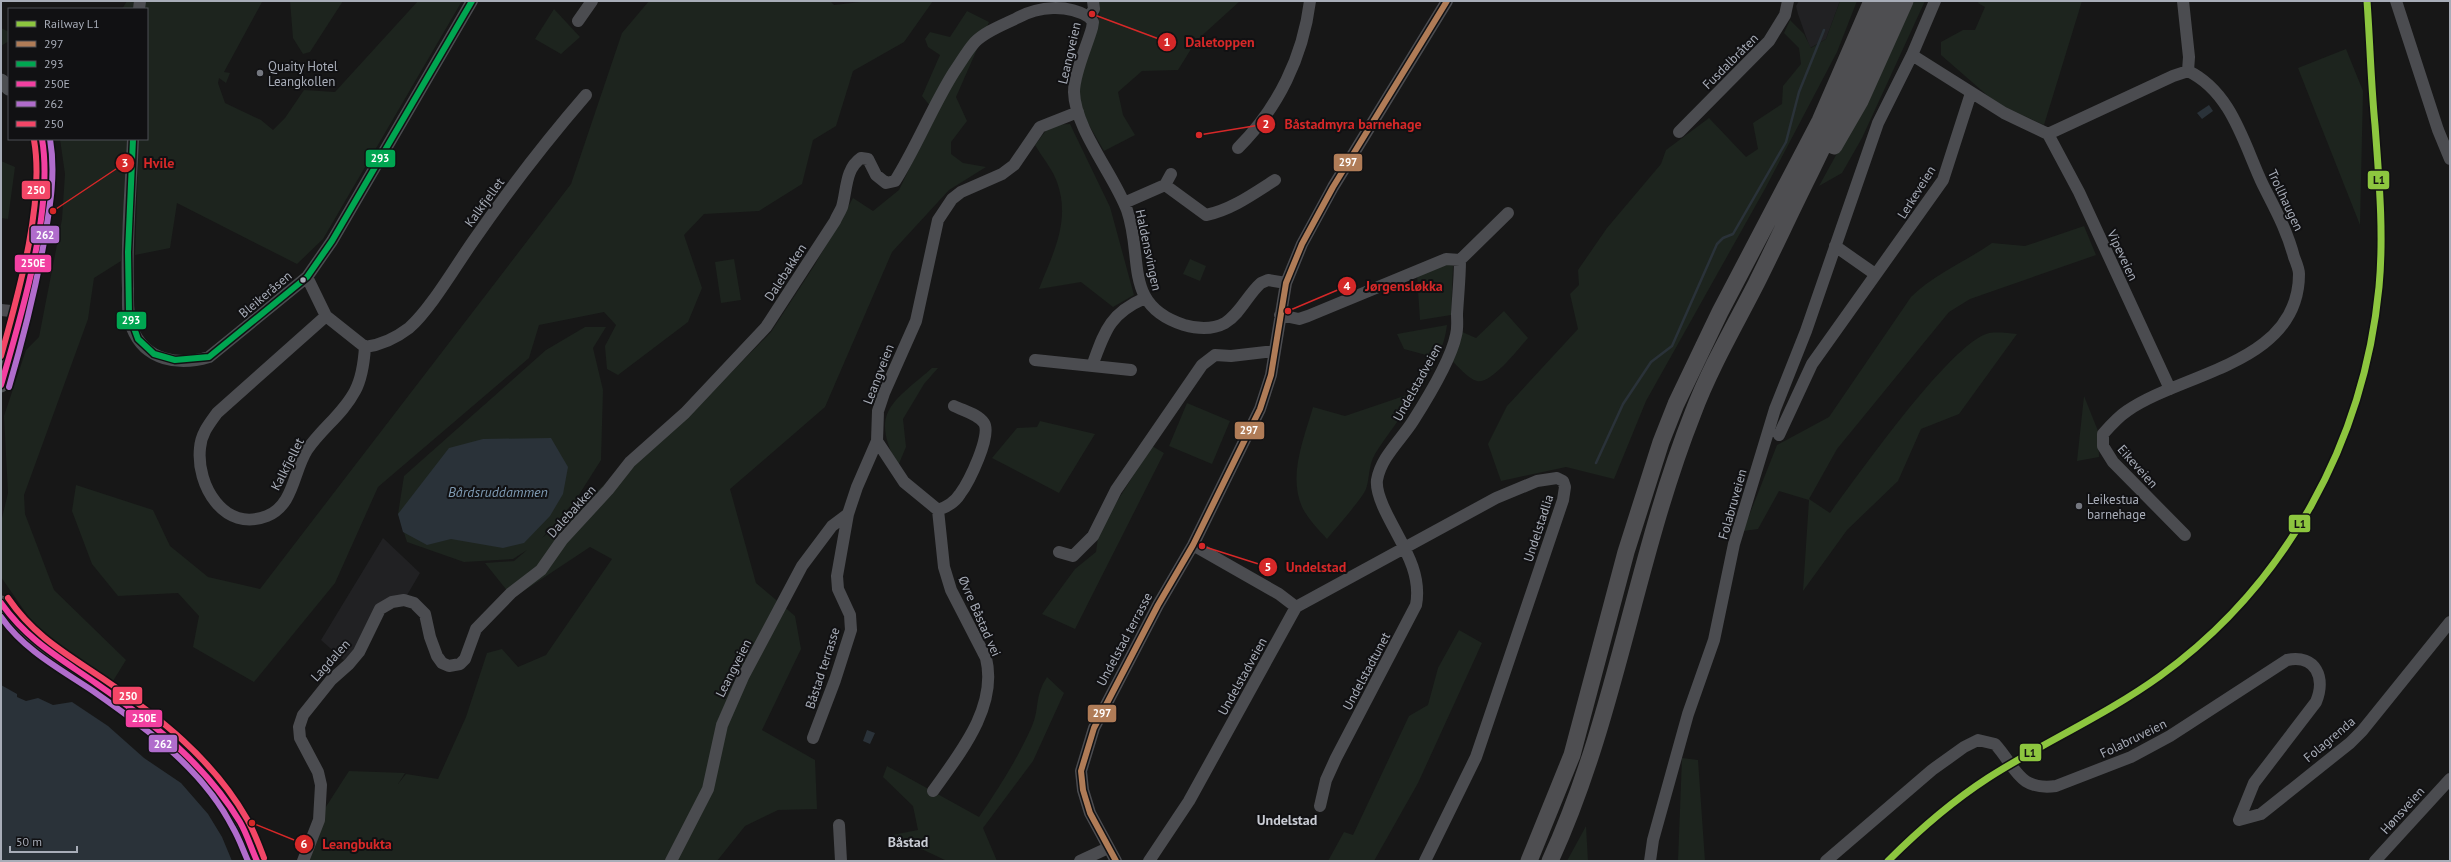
<svg xmlns="http://www.w3.org/2000/svg" width="2451" height="862" font-family="'PT Sans',sans-serif">
<style>
.built{fill:#212123}
.green{fill:#1d241e}
.water{fill:#2a3239}
.lines{fill:none;stroke-linecap:round;stroke-linejoin:round}
.stream{stroke:#2a3239;stroke-width:2.5}
.minor{stroke:#4b4c50;stroke-width:12}
.major{stroke:#4d4f52;stroke-width:15}
.highway{stroke:#4e4e51;stroke-width:17}
.bus-1-casing{stroke:#111113;stroke-width:9}
.bus-2-casing{stroke:#111113;stroke-width:9}
.bus-3-casing{stroke:#111113;stroke-width:9}
.bus-4-casing{stroke:#111113;stroke-width:9}
.bus-5-casing{stroke:#111113;stroke-width:9}
.bus-1{stroke:#b07c57;stroke-width:6}
.bus-2{stroke:#00a651;stroke-width:6}
.bus-3{stroke:#f240a1;stroke-width:6}
.bus-4{stroke:#b06ccc;stroke-width:6}
.bus-5{stroke:#f34667;stroke-width:6}
.rail-1-casing{stroke:#111113;stroke-width:10}
.rail-1{stroke:#8dc63f;stroke-width:7}
.poi-dot{fill:#757880;stroke:#111113;stroke-width:1.5}
.bus-dot{fill:#a8adb8;stroke:#111113;stroke-width:1.5}
.labels{text-anchor:middle;stroke-width:4;stroke-linejoin:round;paint-order:stroke}
.street-label{font-size:13px;fill:#a8adb8;stroke:#111113}
.poi-label{font-size:13px;fill:#a8adb8;stroke:#111113;text-anchor:start}
.water-label{font-size:14px;font-style:italic;fill:#7f9bb3;stroke:#111113}
.neighbourhood-label{font-size:14px;font-weight:bold;fill:#c9ccd4;stroke:#111113}
.leader{fill:none;stroke:#d62828;stroke-width:1.5}
.callout-dot{fill:#d62828;stroke:#111113;stroke-width:1.5}
.mark-label{font-size:12px;text-anchor:middle;font-weight:bold;fill:#fff}
.callout-label{font-size:14px;text-anchor:middle;font-weight:bold;fill:#d62828;stroke:#111113;stroke-width:4;stroke-linejoin:round;paint-order:stroke}
.line-badge{stroke:#111113;stroke-width:1.5}
.badge-label{font-size:11px;text-anchor:middle;font-weight:bold;fill:#fff}
.pale-badge-label{font-size:11px;text-anchor:middle;font-weight:bold;fill:#111}
</style>
<rect width="100%" height="100%" fill="#171717"/>
<path class="built" d="M1799 1H1840L1826 39 1810 48 1798 14 1796 6Z
M383 538 420 573 403 602 391 603 348 664 321 640Z"/>
<path class="green" d="M127 1H135V9H122Z
M144 1 262 2 224 72 230 73 226 83 219 78 218 83 225 103 261 120 273 130 285 118 304 90 335 92 418 1H462L323 239 297 264 177 203 170 248 135 255 139 139H147V9H144Z
M290 1H343L310 52 303 54 293 38Z
M649 1H830L834 5 870 1H933L904 42 853 71 836 126 813 140 802 184 759 211 704 214 684 235 702 288 688 322 618 375 607 369 605 346 616 325 604 312 539 325 529 358 378 487 335 583 254 682 193 647 199 616 178 593 118 596 92 564 72 511 76 485 153 510 170 546 208 577 260 589 571 184 622 33Z
M1099 1H1240L1196 41 1178 70 1142 71 1118 92 1123 115 1135 135 1104 151 1077 104 1078 82 1100 16Z
M1840 1H1857L1837 52 1766 187 1646 401 1614 479 1566 467 1501 481 1488 444 1507 406 1578 329 1570 294 1579 285 1578 270 1607 228 1661 164 1666 150 1709 118 1746 157 1758 149 1753 123 1782 104 1783 86 1801 64 1799 48 1784 33 1790 20 1804 34 1811 48 1826 39Z
M1911 1H1925L1862 138 1842 173 1819 186 1852 126Z
M1979 1H2082L2044 125 1996 103 1941 55V42L1963 30H1975L1985 7 1978 3Z
M554 9 580 37 561 54 535 39Z
M967 11 989 22 956 97 967 121 951 142V154L963 163 986 167 949 190 892 252 825 407 730 489 756 583 795 616 801 649 762 730 815 760 817 809 778 810 745 826 717 861H297L320 816 349 771 405 773 398 784 406 774 438 779 466 717 487 653 502 649 518 667 546 655 612 559 590 547 513 598 485 563 514 561 527 550 513 559 464 562 407 542 398 514 404 476 546 350 585 327H606L593 348 603 390 601 460 575 501 542 538 708 396 771 332 814 266 853 198 873 211 899 190 936 113 922 96 940 55 928 47 925 39 930 32 950 37Z
M1 28 9 32V41L1 46Z
M2346 49 2363 91 2360 225 2298 68Z
M1070 124 1110 207 1134 295 1113 307 1081 282 1039 289C1053 253 1071 221 1057 182 1053 170 1042 157 1035 145L1050 125Z
M60 139H128L121 261 94 278 88 319 24 495 25 514 54 590 126 660 113 681 47 637 28 616 1 577V522L8 493 4 416 26 350 39 337 62 219 65 174Z
M1 161 15 167 8 219 1 218Z
M2084 226 2096 255 1970 299 1949 312 1837 449 1809 499 1830 513C1857 477 1951 342 1989 333 1998 332 2008 333 2017 334L1959 414 1921 429 1898 481 1847 530 1803 591 1809 500 1779 491 1758 529 1743 531 1777 445 1829 417 1911 297C1934 274 1965 262 1992 243L2025 246Z
M734 259 741 300 721 303 715 262Z
M1190 259 1206 266 1200 281 1183 274Z
M1448 264 1453 266 1451 315 1420 320 1417 275Z
M1504 311 1528 338C1519 348 1491 385 1477 381 1468 379 1457 365 1450 359L1460 331 1476 338Z
M1447 325C1443 367 1398 418 1375 454 1368 466 1370 478 1366 489 1362 499 1335 529 1327 539 1318 529 1308 519 1302 507 1288 475 1304 439 1313 407L1345 416 1407 395 1425 365 1426 355 1404 349 1397 334Z
M932 368H938L924 384 903 419 906 447 898 466C869 412 892 403 932 368Z
M2084 396 2098 431 2099 457 2077 461Z
M1187 403 1230 421 1212 464 1169 446Z
M1040 421 1095 434 1059 493 992 458 1017 428 1037 427Z
M1152 446 1164 453 1075 629 1042 614 1075 569 1096 552 1099 530Z
M1459 630 1482 643 1418 783 1374 861H1328L1344 832 1353 835 1409 716 1428 705 1438 668Z
M1047 677 1064 693 1033 761 983 828 997 861H947L892 835 918 830 913 806 883 777 887 766 979 817C999 788 1018 758 1032 726 1040 708 1034 697 1047 677Z
M1682 758 1698 760 1705 861H1678Z
M1586 826 1588 861H1567Z"/>
<path class="water" d="M2209 105 2213 111 2202 119 2197 113Z
M551 438 568 467 563 494 550 516 524 543 503 548 451 539 427 545 403 532 398 514 449 448 483 439Z
M1 685 17 694V697L26 701 38 698 53 705 72 702 108 726 144 758 181 783 208 814 222 837 232 861H1Z
M867 730 875 733 870 744 863 741Z"/>
<g class="lines">
<path class="stream" d="M1596 463 1623 404 1651 362 1672 346 1717 244 1723 238 1733 234 1786 142 1799 92 1824 30"/>
<path class="minor" d="M1093 1 1094 9 1089 17 1093 22 1092 28C1087 46 1074 73 1074 92 1075 129 1114 175 1127 210 1144 259 1122 305 1184 325 1198 329 1212 330 1225 323 1241 313 1248 294 1261 283L1268 280 1286 283
M2183 1 2189 57 2188 71C2232 92 2244 145 2263 185 2275 209 2287 230 2294 257 2296 262 2299 269 2299 274 2299 364 2183 372 2127 411 2118 417 2110 426 2103 434V446L2113 462 2185 535
M2396 1 2438 130 2450 159
M139 9 140 1
M578 21 592 1
M1912 55 2004 113 2048 134 2079 192 2170 389
M1679 132 1769 41 1785 15 1788 1
M2048 134 2173 76 2188 71
M133 139C131 189 126 239 128 289 128 302 127 316 132 328 145 361 179 366 209 357L307 277 332 241 472 1
M1238 148C1278 108 1303 57 1310 1
M1165 185 1171 174
M1124 203 1165 185 1206 215C1231 210 1253 194 1275 180
M1835 246 1875 274
M307 277 326 316 365 347C364 362 362 378 355 391 343 414 321 429 307 450 293 472 294 505 267 516 224 533 196 485 200 448 201 434 209 424 217 413L326 316
M1 310 21 312
M1280 315 1299 319 1308 316 1446 259 1460 260
M365 347C381 345 396 338 409 328 431 309 458 262 476 237 510 188 547 140 586 95
M1035 360 1131 370
M1092 366C1105 331 1109 314 1145 298
M1779 435 1812 364 1943 180 1971 93
M877 441 904 482 938 510 944 567 951 590 986 658C998 707 960 753 933 791
M938 510C947 507 955 502 960 494 969 482 992 435 984 423 978 414 964 411 954 406
M1059 552 1073 556 1093 536 1116 490 1202 365 1215 355 1231 356 1274 351
M1296 607 1496 498 1537 481 1557 478 1563 481 1565 487 1563 500 1476 757 1425 861
M813 738 835 680 851 630 850 615 838 589 837 576 848 514 857 487 877 441 878 411 884 393 916 321 938 220 952 199 961 192 1002 174 1014 165 1040 127 1078 112
M1320 806 1326 780 1336 758 1416 605C1423 569 1397 538 1383 506 1380 499 1376 488 1377 480 1381 457 1401 440 1413 421 1427 399 1451 360 1456 335 1458 328 1457 321 1457 314 1458 296 1460 278 1460 260L1508 213
M2239 820 2261 814 2350 743 2362 731 2450 622
M839 825 841 861
M303 861 319 820 321 785 318 772 300 738 299 727 303 715 331 680 349 664 359 652 380 609 392 602 404 600 414 603 425 614 430 637 437 656 442 663 449 666 460 664 465 659 476 629 511 593 541 570 562 540 608 490 630 462 685 413 766 327 835 221C837 216 840 212 842 207 847 190 845 169 861 158L868 159 876 175 886 183 895 181C917 146 932 107 954 72 961 62 967 51 975 42 986 31 1003 25 1017 18 1039 6 1067 4 1089 17
M671 861 708 789 722 725 743 677 802 566 832 526 848 514
M1080 861 1108 848
M1116 861 1090 813 1083 790 1081 771 1094 728 1158 605 1193 545 1260 409 1271 375 1286 283 1302 244 1333 187 1447 1
M1149 861 1189 801 1296 607 1279 594 1193 545
M1650 861 1653 840 1688 714 1714 640 1734 544 1775 409 1806 331 1878 123 1912 55 1935 1
M1826 861 1932 770 1964 747 1978 740 1995 744C2016 767 2018 791 2056 786L2131 757 2170 736 2287 660C2316 654 2326 678 2316 702L2254 783 2239 820
M2375 861 2450 779"/>
<path class="major" d="M1 81 9 88
M1 385C16 334 29 282 38 230 44 200 49 170 42 139
M1 603 15 623 31 639C118 701 220 754 257 861"/>
<path class="highway" d="M1834 146 1860 101 1905 1
M1529 861 1572 755 1626 552 1661 442 1676 404 1720 312 1820 121 1872 1
M1550 861C1616 718 1635 559 1693 413 1710 368 1734 327 1756 284 1774 248 1791 211 1809 175 1837 117 1865 60 1888 1"/>
<defs>
<path id="bus-1" d="M1116 861 1090 813 1083 790 1081 771 1094 728 1158 605 1193 545 1260 409 1271 375 1286 283 1302 244 1333 187 1447 1"/>
<path id="bus-2" d="M133 139 128 252 129 314 138 339 154 354 175 360 209 357 307 277 332 241 472 1"/>
<path id="bus-3" d="M1 385C21 317 54 208 42 139
M1 603C28 641 60 658 97 684 152 722 205 764 240 822 247 834 251 848 257 861"/>
<path id="bus-4" d="M9 387C23 339 35 291 44 242 50 207 56 174 50 139
M1 617C24 650 60 669 93 691 146 728 203 769 233 828 239 838 243 850 248 861"/>
<path id="bus-5" d="M1 356C18 295 45 202 34 140
M8 598C34 636 65 653 102 678 158 716 213 759 247 819 254 831 259 845 264 858"/>
</defs>
<use href="#bus-1" class="bus-1-casing"/>
<use href="#bus-2" class="bus-2-casing"/>
<use href="#bus-3" class="bus-3-casing"/>
<use href="#bus-4" class="bus-4-casing"/>
<use href="#bus-5" class="bus-5-casing"/>
<use href="#bus-1" class="bus-1"/>
<use href="#bus-2" class="bus-2"/>
<use href="#bus-3" class="bus-3"/>
<use href="#bus-4" class="bus-4"/>
<use href="#bus-5" class="bus-5"/>
<defs>
<path id="rail-1" d="M1888 861C1919 830 1951 802 1988 778 2044 742 2106 715 2160 676 2286 585 2364 442 2379 287 2384 234 2379 179 2375 125 2371 84 2370 42 2367 1"/>
</defs>
<use href="#rail-1" class="rail-1-casing"/>
<use href="#rail-1" class="rail-1"/>
</g>
<g class="poi-dot">
<circle cx="260" cy="73" r="4"/>
<circle cx="2079" cy="506" r="4"/>
</g>
<circle class="bus-dot" cx="303" cy="280" r="3.5"/>
<g class="labels">
<g class="street-label">
<text transform="translate(1069 53) rotate(-77)" y="5">Leangveien</text>
<text transform="translate(1730 61) rotate(-45)" y="5">Fusdalbråten</text>
<text transform="translate(1916 192) rotate(-58)" y="5">Lerkeveien</text>
<text transform="translate(2286 200) rotate(65)" y="5">Trollhaugen</text>
<text transform="translate(484 202) rotate(-54)" y="5">Kalkfjellet</text>
<text transform="translate(1149 250) rotate(78)" y="5">Haldensvingen</text>
<text transform="translate(2123 255) rotate(65)" y="5">Vipeveien</text>
<text transform="translate(785 272) rotate(-57)" y="5">Dalebakken</text>
<text transform="translate(265 294) rotate(-40)" y="5">Bleikeråsen</text>
<text transform="translate(878 374) rotate(-69)" y="5">Leangveien</text>
<text transform="translate(1417 382) rotate(-61)" y="5">Undelstadveien</text>
<text transform="translate(287 464) rotate(-63)" y="5">Kalkfjellet</text>
<text transform="translate(2138 466) rotate(48)" y="5">Eikeveien</text>
<text transform="translate(1732 504) rotate(-74)" y="5">Folabruveien</text>
<text transform="translate(571 511) rotate(-48)" y="5">Dalebakken</text>
<text transform="translate(1538 528) rotate(-72)" y="5">Undelstadlia</text>
<text transform="translate(980 616) rotate(66)" y="5">Øvre Båstad vei</text>
<text transform="translate(1124 639) rotate(-62)" y="5">Undelstad terrasse</text>
<text transform="translate(330 660) rotate(-48)" y="5">Lagdalen</text>
<text transform="translate(733 668) rotate(-63)" y="5">Leangveien</text>
<text transform="translate(822 668) rotate(-72)" y="5">Båstad terrasse</text>
<text transform="translate(1366 671) rotate(-62)" y="5">Undelstadtunet</text>
<text transform="translate(1242 676) rotate(-61)" y="5">Undelstadveien</text>
<text transform="translate(2133 738) rotate(-26)" y="5">Folabruveien</text>
<text transform="translate(2329 739) rotate(-40)" y="5">Folagrenda</text>
<text transform="translate(2402 810) rotate(-48)" y="5">Hønsveien</text>
</g>
<g class="poi-label">
<text x="268" y="71">Quaity Hotel<tspan x="268" dy="15">Leangkollen</tspan></text>
<text x="2087" y="504">Leikestua<tspan x="2087" dy="15">barnehage</tspan></text>
</g>
<g class="water-label">
<text x="498" y="497">Bårdsruddammen</text>
</g>
<g class="neighbourhood-label">
<text x="1287" y="825">Undelstad</text>
<text x="908" y="847">Båstad</text>
</g>
</g>
<path class="leader" d="M1092 14L1167 42M1199 135L1266 124M53 211L125 163M1288 311L1347 286M1202 546L1268 567M252 823L304 844"/>
<g class="callout-dot">
<circle cx="1092" cy="14" r="4"/>
<circle cx="1199" cy="135" r="4"/>
<circle cx="53" cy="211" r="4"/>
<circle cx="1288" cy="311" r="4"/>
<circle cx="1202" cy="546" r="4"/>
<circle cx="252" cy="823" r="4"/>
<circle cx="1167" cy="42" r="10"/>
<circle cx="1266" cy="124" r="10"/>
<circle cx="125" cy="163" r="10"/>
<circle cx="1347" cy="286" r="10"/>
<circle cx="1268" cy="567" r="10"/>
<circle cx="304" cy="844" r="10"/>
</g>
<g class="mark-label">
<text x="1167" y="46">1</text>
<text x="1266" y="128">2</text>
<text x="125" y="167">3</text>
<text x="1347" y="290">4</text>
<text x="1268" y="571">5</text>
<text x="304" y="848">6</text>
</g>
<g class="callout-label">
<text x="1220" y="47">Daletoppen</text>
<text x="1353" y="129">Båstadmyra barnehage</text>
<text x="159" y="168">Hvile</text>
<text x="1404" y="291">Jørgensløkka</text>
<text x="1316" y="572">Undelstad</text>
<text x="357" y="849">Leangbukta</text>
</g>
<g class="line-badge">
<rect x="365" y="149" width="31" height="19" rx="4" fill="#00a651"/>
<rect x="1333" y="153" width="30" height="19" rx="4" fill="#b07c57"/>
<rect x="2367" y="170" width="23" height="20" rx="4" fill="#8dc63f"/>
<rect x="21" y="180" width="30" height="20" rx="4" fill="#f34667"/>
<rect x="30" y="225" width="30" height="19" rx="4" fill="#b06ccc"/>
<rect x="14" y="254" width="38" height="19" rx="4" fill="#f240a1"/>
<rect x="116" y="311" width="31" height="19" rx="4" fill="#00a651"/>
<rect x="1234" y="421" width="31" height="19" rx="4" fill="#b07c57"/>
<rect x="2288" y="514" width="23" height="19" rx="4" fill="#8dc63f"/>
<rect x="112" y="686" width="31" height="19" rx="4" fill="#f34667"/>
<rect x="1087" y="704" width="30" height="19" rx="4" fill="#b07c57"/>
<rect x="125" y="709" width="38" height="19" rx="4" fill="#f240a1"/>
<rect x="148" y="734" width="30" height="19" rx="4" fill="#b06ccc"/>
<rect x="2019" y="743" width="23" height="19" rx="4" fill="#8dc63f"/>
</g>
<g class="badge-label">
<text x="380" y="162">293</text>
<text x="1348" y="166">297</text>
<text x="36" y="194">250</text>
<text x="45" y="239">262</text>
<text x="33" y="267">250E</text>
<text x="131" y="324">293</text>
<text x="1249" y="434">297</text>
<text x="128" y="700">250</text>
<text x="1102" y="717">297</text>
<text x="144" y="722">250E</text>
<text x="163" y="748">262</text>
</g>
<g class="pale-badge-label">
<text x="2379" y="184">L1</text>
<text x="2300" y="528">L1</text>
<text x="2030" y="757">L1</text>
</g>
<rect width="2451" height="862" fill="none" stroke="#a8adb8" stroke-width="4"/>
<rect x="8" y="8" width="140" height="132" fill="#111113" stroke="#4d4f55"/>
<rect x="16" y="21" width="20" height="6" fill="#8dc63f" stroke="#4d4f55"/>
<text x="44" y="28" font-size="12" fill="#a8adb8">Railway L1</text>
<rect x="16" y="41" width="20" height="6" fill="#b07c57" stroke="#4d4f55"/>
<text x="44" y="48" font-size="12" fill="#a8adb8">297</text>
<rect x="16" y="61" width="20" height="6" fill="#00a651" stroke="#4d4f55"/>
<text x="44" y="68" font-size="12" fill="#a8adb8">293</text>
<rect x="16" y="81" width="20" height="6" fill="#f240a1" stroke="#4d4f55"/>
<text x="44" y="88" font-size="12" fill="#a8adb8">250E</text>
<rect x="16" y="101" width="20" height="6" fill="#b06ccc" stroke="#4d4f55"/>
<text x="44" y="108" font-size="12" fill="#a8adb8">262</text>
<rect x="16" y="121" width="20" height="6" fill="#f34667" stroke="#4d4f55"/>
<text x="44" y="128" font-size="12" fill="#a8adb8">250</text>
<path d="M10 846v6h67v-6" fill="none" stroke="#a8adb8" stroke-width="2"/>
<text x="16" y="846" font-size="12" fill="#a8adb8" stroke="#111113" stroke-width="3" paint-order="stroke">50 m</text>
</svg>
